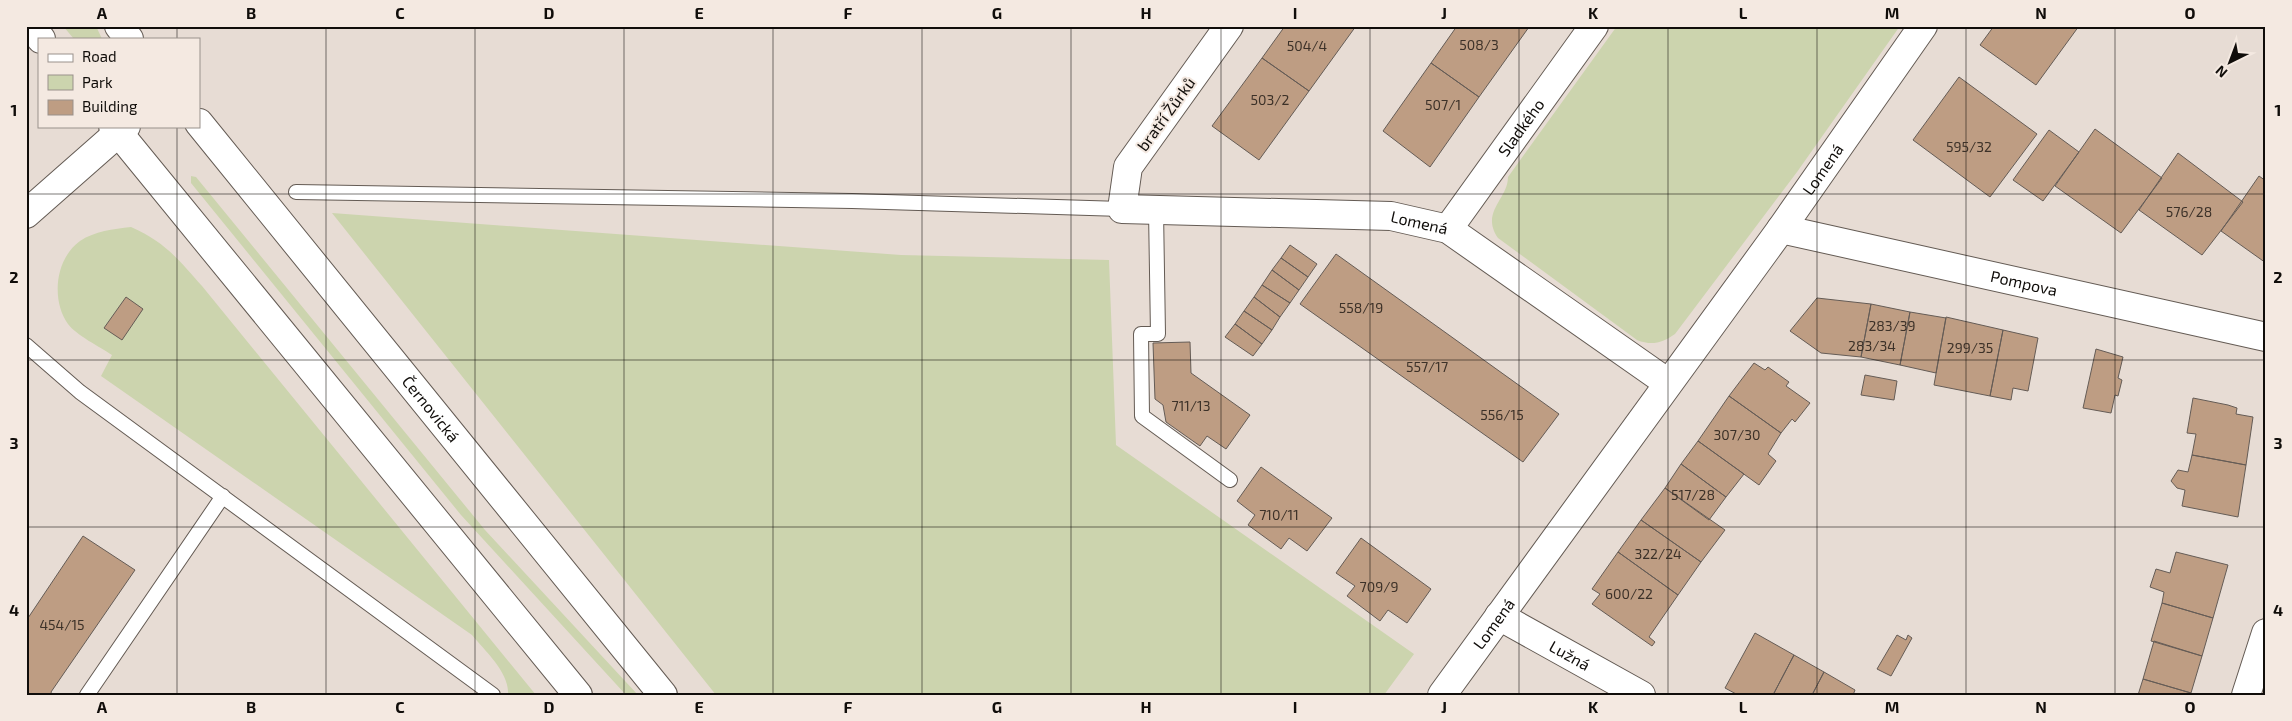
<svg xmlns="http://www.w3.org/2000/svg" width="2292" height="721" font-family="'Exo 2',sans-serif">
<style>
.green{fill:#ccd4ae}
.building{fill:#be9d83;stroke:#655c56}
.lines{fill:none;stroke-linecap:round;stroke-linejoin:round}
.service-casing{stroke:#645b54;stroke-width:16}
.minor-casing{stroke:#645b54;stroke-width:30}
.secondary-casing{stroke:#645b54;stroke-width:30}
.service{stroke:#fff;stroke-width:14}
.minor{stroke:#fff;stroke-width:28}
.secondary{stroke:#fff;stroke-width:28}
.grid{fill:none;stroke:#100d0a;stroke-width:1;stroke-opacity:0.55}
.labels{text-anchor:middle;stroke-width:4;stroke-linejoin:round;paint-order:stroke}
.number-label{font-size:14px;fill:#3c3128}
.street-label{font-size:16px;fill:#100d0a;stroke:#f4e9e1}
.neatline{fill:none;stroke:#100d0a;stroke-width:2}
.grid-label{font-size:16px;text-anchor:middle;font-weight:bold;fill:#100d0a}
</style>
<rect width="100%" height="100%" fill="#e7dcd4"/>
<path class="green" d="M63 26H96L102 39H74Z
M1617 26H1900L1797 172 1675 334C1662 343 1652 346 1637 340L1498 238C1480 212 1508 199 1508 177Z
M191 176 196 177 485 530 638 695H626L461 515 191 183Z
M332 213 901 255 1109 260 1116 445 1414 654 1384 695H716Z
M131 227C165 242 178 259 202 286L536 695H508C510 673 485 651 472 635L101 376 112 355C100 347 76 335 68 324 51 300 55 259 80 241 95 231 113 229 131 227Z"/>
<path class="building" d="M1285 26H1356L1309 91 1262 58Z
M1457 26 1529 27 1479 97 1431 63Z
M1994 26H2079L2036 85 1980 45Z
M1262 58 1309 91 1259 160 1212 126Z
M1431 63 1479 97 1430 167 1383 131Z
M1959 77 2037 134 1990 197 1913 140Z
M2095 129 2162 178 2121 233 2055 186Z
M2049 130 2079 152 2043 201 2013 180Z
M2178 153 2243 202 2202 255 2139 210Z
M2259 176 2266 181V263L2221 231Z
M1290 245 1317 264 1308 277 1281 258Z
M1336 254 1559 414 1523 462 1300 304Z
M1281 258 1308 277 1299 290 1272 270Z
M1272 270 1299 290 1290 303 1262 285Z
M1262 285 1290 303 1280 317 1254 297Z
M126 297 143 309 122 340 104 328Z
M1254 297 1280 317 1272 330 1244 311Z
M1817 298 1871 304 1861 357 1821 353 1790 331Z
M1871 304 1910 312 1900 365 1861 357Z
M1244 311 1272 330 1262 344 1235 324Z
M1910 312 1946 318 1936 373 1900 365Z
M1946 317 2003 330 1990 396 1934 385Z
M1235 324 1262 344 1253 356 1225 337Z
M2003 330 2038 338 2028 391 2013 388 2011 400 1990 396Z
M1190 342 1191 373 1250 415 1226 449 1207 436 1200 446 1166 422 1163 405 1155 399 1153 343Z
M2096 349 2123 357 2118 378 2122 380 2118 396 2115 395 2111 413 2083 408Z
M1754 363 1765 370 1768 367 1789 382 1786 386 1810 403 1795 422 1792 419 1781 433 1729 396Z
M1865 375 1897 381 1894 400 1861 395Z
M1729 396 1781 433 1768 454 1776 461 1759 485 1698 441Z
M2193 398 2228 405 2237 408 2236 414 2253 417 2246 465 2192 455 2196 434 2187 433Z
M1698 441 1744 474 1726 497 1681 464Z
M2192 455 2246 465 2238 517 2182 506 2185 490 2177 488 2171 481 2178 470 2188 472Z
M1681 464 1726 497 1709 520 1665 488Z
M1261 467 1332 518 1307 551 1289 538 1281 549 1248 525 1255 515 1237 501Z
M1665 488 1725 530 1701 562 1641 520Z
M1641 520 1701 562 1678 595 1618 552Z
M83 536 135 570 51 692 52 695H26V621Z
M1361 538 1431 589 1407 623 1388 610 1380 621 1347 596 1355 586 1336 573Z
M1618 552 1678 595 1649 637 1655 642 1652 646 1592 604 1600 594 1592 589Z
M2176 552 2228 565 2213 618 2162 603 2164 592 2150 587 2156 569 2170 573Z
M2162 603 2213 618 2202 656 2151 641Z
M1755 633 1794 655 1773 695H1738L1725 688Z
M1897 635 1906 640 1908 635 1912 638 1891 676 1877 669Z
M2154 641 2202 656 2191 693 2143 679Z
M1794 655 1824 672 1812 695H1773Z
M1824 672 1855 690 1853 695H1812Z
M2143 679 2191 693V694L2138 695Z"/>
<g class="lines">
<defs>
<path id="service" d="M296 192 852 201 1122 209
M1156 210 1158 334H1141L1142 416 1230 480
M26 345 80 392 493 695
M87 695 223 496"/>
<g id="minor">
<path id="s1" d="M1229 26 1128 167 1122 209 1391 216 1448 229 1668 383"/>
<path d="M26 214 126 126"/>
<path id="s2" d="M1448 229 1594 26"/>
<path id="s3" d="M1781 229 2266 337"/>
<path id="s4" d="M1499 616 1641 695"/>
<path id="s5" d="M1442 695 1781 229 1923 26"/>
<path d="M2246 695 2266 633"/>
</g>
<g id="secondary">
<path d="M31 26 41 39"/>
<path d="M119 26 129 39"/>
<path id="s6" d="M199 123 663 695"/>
<path d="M113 126 578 695"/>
</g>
</defs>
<use href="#service" class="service-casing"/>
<use href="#minor" class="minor-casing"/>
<use href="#secondary" class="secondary-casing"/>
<use href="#service" class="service"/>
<use href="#minor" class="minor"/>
<use href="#secondary" class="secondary"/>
</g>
<path class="grid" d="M177 26V39M326 26V695M475 26V695M624 26V695M773 26V695M922 26V695M1071 26V695M1221 26V695M1370 26V695M1519 26V695M1668 26V695M1817 26V695M1966 26V695M2115 26V695M177 126V695M26 194H2266M26 360H2266M26 527H2266"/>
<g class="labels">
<g class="number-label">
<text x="1479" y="50">508/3</text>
<text x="1307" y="51">504/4</text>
<text x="1270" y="105">503/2</text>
<text x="1443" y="110">507/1</text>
<text x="1969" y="152">595/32</text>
<text x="2189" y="217">576/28</text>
<text x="1361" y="313">558/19</text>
<text x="1892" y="331">283/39</text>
<text x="1872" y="351">283/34</text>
<text x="1970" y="353">299/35</text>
<text x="1427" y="372">557/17</text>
<text x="1191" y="411">711/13</text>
<text x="1502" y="420">556/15</text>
<text x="1737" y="440">307/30</text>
<text x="1693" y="500">517/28</text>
<text x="1279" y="520">710/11</text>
<text x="1658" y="559">322/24</text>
<text x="1379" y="592">709/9</text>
<text x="1629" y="599">600/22</text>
<text x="62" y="630">454/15</text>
</g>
<g class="street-label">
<text transform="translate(1166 114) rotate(-54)" y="6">bratří Žůrků</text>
<text dy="6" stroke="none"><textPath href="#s2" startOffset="125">Sladkého</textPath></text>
<text dy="6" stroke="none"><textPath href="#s5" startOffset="649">Lomená</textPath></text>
<text dy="6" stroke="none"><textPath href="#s1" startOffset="514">Lomená</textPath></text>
<text dy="6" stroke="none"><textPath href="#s3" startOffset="249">Pompova</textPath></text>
<text dy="6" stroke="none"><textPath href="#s6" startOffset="368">Černovická</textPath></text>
<text dy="6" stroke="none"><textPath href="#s5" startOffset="88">Lomená</textPath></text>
<text dy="6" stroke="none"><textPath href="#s4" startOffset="81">Lužná</textPath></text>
</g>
</g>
<rect width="2292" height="721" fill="none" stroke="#f4e9e1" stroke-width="55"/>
<rect x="38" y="38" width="162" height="90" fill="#f4e9e1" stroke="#99918b"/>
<rect x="48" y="54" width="25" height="8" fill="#ffffff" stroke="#99918b"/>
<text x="82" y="62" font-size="15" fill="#100d0a">Road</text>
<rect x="48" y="75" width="25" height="15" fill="#ccd4ae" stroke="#99918b"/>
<text x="82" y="88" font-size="15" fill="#100d0a">Park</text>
<rect x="48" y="100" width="25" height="15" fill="#be9d83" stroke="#99918b"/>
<text x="82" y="112" font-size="15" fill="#100d0a">Building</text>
<g transform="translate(2230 62) rotate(222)" stroke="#f4e9e1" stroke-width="4" paint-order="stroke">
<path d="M0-4L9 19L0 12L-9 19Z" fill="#100d0a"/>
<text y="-8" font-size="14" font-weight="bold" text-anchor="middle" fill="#100d0a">N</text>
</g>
<rect x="28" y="28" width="2236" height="666" class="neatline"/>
<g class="grid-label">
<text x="102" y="19">A</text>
<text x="251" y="19">B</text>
<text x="400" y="19">C</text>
<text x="549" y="19">D</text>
<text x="699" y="19">E</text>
<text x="848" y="19">F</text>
<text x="997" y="19">G</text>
<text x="1146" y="19">H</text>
<text x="1295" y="19">I</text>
<text x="1444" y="19">J</text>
<text x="1593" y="19">K</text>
<text x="1743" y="19">L</text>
<text x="1892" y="19">M</text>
<text x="2041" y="19">N</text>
<text x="2190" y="19">O</text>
<text x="14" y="116">1</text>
<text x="2278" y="116">1</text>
<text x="14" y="283">2</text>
<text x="2278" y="283">2</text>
<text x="14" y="449">3</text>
<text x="2278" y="449">3</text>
<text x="14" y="616">4</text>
<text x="2278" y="616">4</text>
<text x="102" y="713">A</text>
<text x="251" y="713">B</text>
<text x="400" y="713">C</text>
<text x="549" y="713">D</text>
<text x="699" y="713">E</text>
<text x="848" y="713">F</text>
<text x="997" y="713">G</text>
<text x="1146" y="713">H</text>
<text x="1295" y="713">I</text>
<text x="1444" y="713">J</text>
<text x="1593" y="713">K</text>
<text x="1743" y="713">L</text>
<text x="1892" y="713">M</text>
<text x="2041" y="713">N</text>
<text x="2190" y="713">O</text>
</g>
</svg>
